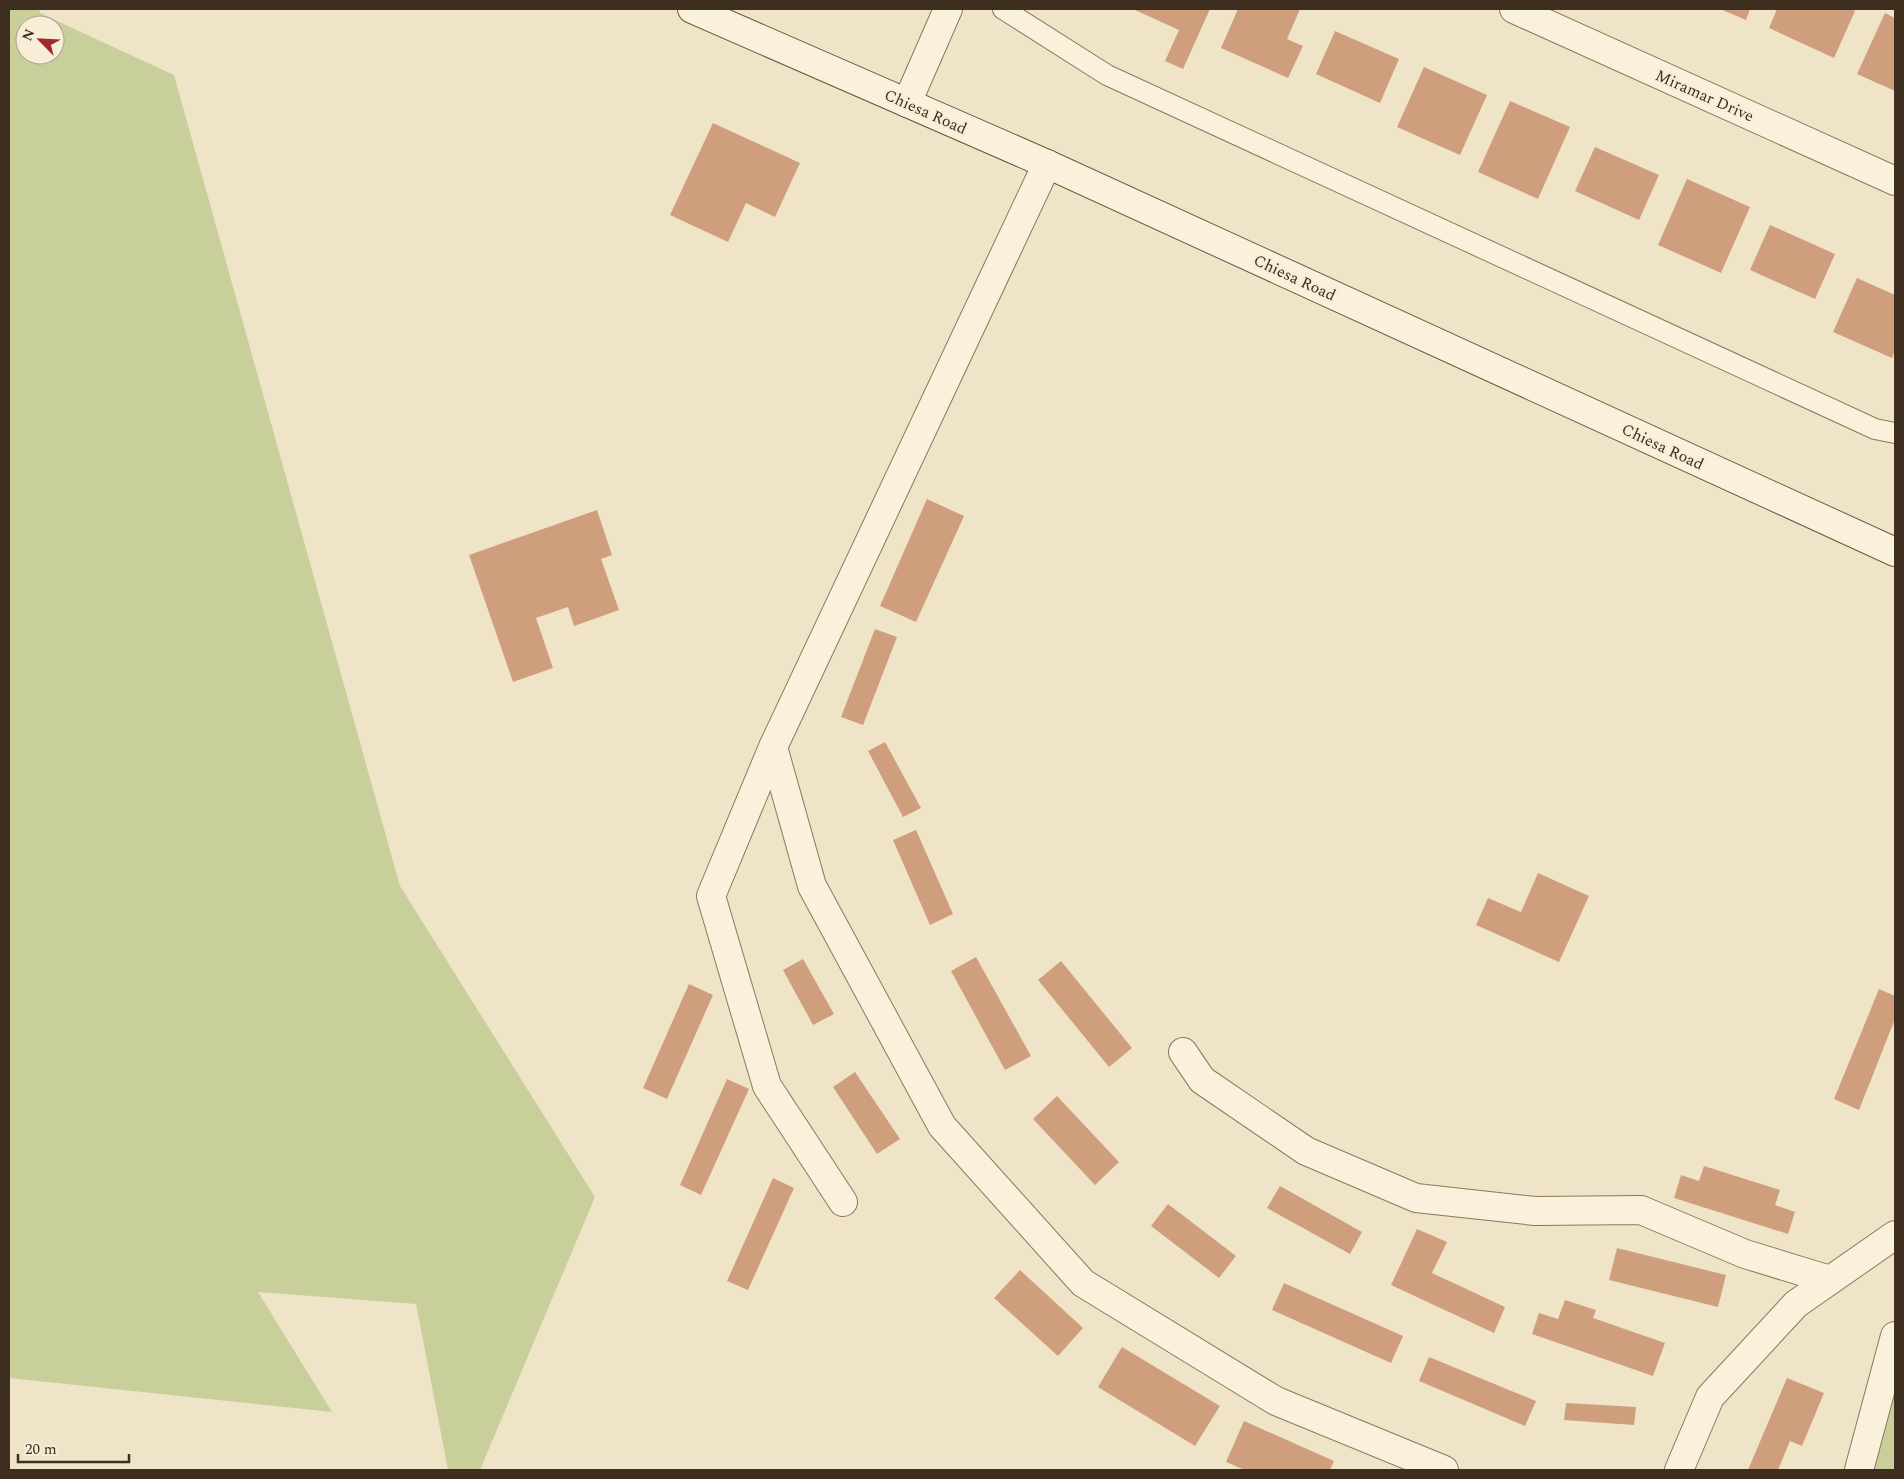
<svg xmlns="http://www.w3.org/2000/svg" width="1904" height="1479" font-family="Spectral,serif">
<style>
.green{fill:#c9cf9b;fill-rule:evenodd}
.building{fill:#cf9f7d}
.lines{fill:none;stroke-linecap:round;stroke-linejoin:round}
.lane-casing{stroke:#8d765c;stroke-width:22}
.street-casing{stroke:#8d765c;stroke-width:30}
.secondary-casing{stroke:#6f573f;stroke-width:30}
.lane{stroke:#faf1dc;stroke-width:20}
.street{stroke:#faf1dc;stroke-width:28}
.secondary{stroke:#faf1dc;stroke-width:28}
.labels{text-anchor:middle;stroke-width:5;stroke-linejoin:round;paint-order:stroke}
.street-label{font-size:16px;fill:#3d2e20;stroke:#f7eed8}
</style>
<rect width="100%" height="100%" fill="#f0e4c8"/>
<path class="green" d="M9 9H40V13L174 75 400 886 595 1197 480 1470H448L416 1304 258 1292 332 1412 9 1378ZM25 25H55V55H25Z
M1895 1389V1470H1873Z"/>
<path class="building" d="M1136 9H1210L1183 69 1165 61 1179 30 1135 10Z
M1238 9H1300L1287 39 1303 46 1288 78 1221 48Z
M1720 9H1750L1746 20Z
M1777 9H1851L1855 11 1834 58 1769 28Z
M1885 13 1895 18V91L1857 74Z
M1335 31 1399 59 1380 103 1316 74Z
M1424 67 1487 95 1460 155 1397 127Z
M1510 101 1570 127 1538 199 1478 172Z
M713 123 800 163 775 217 746 203 728 242 670 215Z
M1595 147 1659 175 1639 220 1575 191Z
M1687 179 1750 207 1721 273 1658 245Z
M1770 225 1835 254 1815 299 1750 270Z
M1857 278 1895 295V350L1892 358 1833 332Z
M927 499 964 516 916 622 880 606Z
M597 510 612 555 601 559 619 610 574 626 568 607 536 618 553 668 513 682 469 555Z
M875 629 897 637 863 725 841 717Z
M885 742 921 808 903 817 868 751Z
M916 830 953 914 930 925 893 840Z
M1538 873 1589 896 1559 962 1476 925 1488 898 1521 912Z
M976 957 1031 1056 1005 1070 951 971Z
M803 959 834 1014 813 1025 783 970Z
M1061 961 1132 1048 1109 1067 1038 980Z
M689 984 713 995 667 1099 643 1088Z
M1879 989 1895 996V1019L1859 1110 1834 1099Z
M855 1072 900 1139 877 1154 833 1087Z
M727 1079 749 1089 701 1195 680 1185Z
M1057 1096 1119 1162 1095 1185 1033 1119Z
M1704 1166 1780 1190 1775 1205 1795 1212 1788 1234 1674 1198 1681 1175 1699 1181Z
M773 1178 794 1188 748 1290 727 1281Z
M1280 1186 1362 1232 1350 1254 1267 1208Z
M1168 1204 1236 1256 1219 1278 1151 1226Z
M1417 1229 1447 1242 1432 1273 1505 1307 1494 1333 1391 1285Z
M1617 1248 1726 1275 1718 1307 1609 1280Z
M1020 1270 1083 1328 1058 1356 994 1298Z
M1284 1283 1403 1336 1391 1363 1272 1310Z
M1565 1300 1596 1310 1593 1318 1665 1343 1653 1376 1532 1334 1539 1313 1558 1319Z
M1122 1347 1220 1406 1195 1446 1098 1387Z
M1429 1357 1536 1401 1525 1426 1419 1381Z
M1787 1378 1824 1393 1802 1446 1790 1441 1778 1470H1748Z
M1566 1403 1636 1407 1634 1425 1564 1420Z
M1244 1421 1334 1461 1330 1470H1245L1226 1462Z"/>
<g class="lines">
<defs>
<path id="lane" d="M1003 9 1107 75 1875 429 1895 433"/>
<path id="street" d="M1514 9 1895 181
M907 103 948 9
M1047 164 773 747 812 886 942 1126 1083 1283 1276 1401 1444 1470
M773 747 711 896 767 1086 843 1202
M1183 1052 1202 1080 1306 1151 1416 1198 1535 1211 1641 1210 1745 1254 1830 1280
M1679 1470 1710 1397 1796 1304 1895 1235
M1859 1470 1895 1336"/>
<path id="secondary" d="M692 9 1047 164 1895 552"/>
</defs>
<use href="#lane" class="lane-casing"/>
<use href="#street" class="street-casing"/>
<use href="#secondary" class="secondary-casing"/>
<use href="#lane" class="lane"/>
<use href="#street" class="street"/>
<use href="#secondary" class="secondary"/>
</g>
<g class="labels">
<g class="street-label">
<text transform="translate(1705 95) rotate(24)" y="6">Miramar Drive</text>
<text transform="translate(926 111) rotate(24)" y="6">Chiesa Road</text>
<text transform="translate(1295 277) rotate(25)" y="6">Chiesa Road</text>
<text transform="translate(1663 446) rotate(25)" y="6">Chiesa Road</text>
</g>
</g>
<rect width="1904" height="1479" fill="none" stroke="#3d2e20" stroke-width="20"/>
<g transform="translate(40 40) rotate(294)"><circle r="24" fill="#f7eed8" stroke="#ada18e"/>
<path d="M0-4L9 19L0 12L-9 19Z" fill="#9e2a2b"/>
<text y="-8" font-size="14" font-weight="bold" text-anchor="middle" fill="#3d2e20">N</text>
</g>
<path d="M18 1454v8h111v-8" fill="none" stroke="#3d2e20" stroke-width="2.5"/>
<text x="25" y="1454" font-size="15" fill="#3d2e20" stroke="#f7eed8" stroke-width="4" paint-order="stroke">20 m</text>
</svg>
